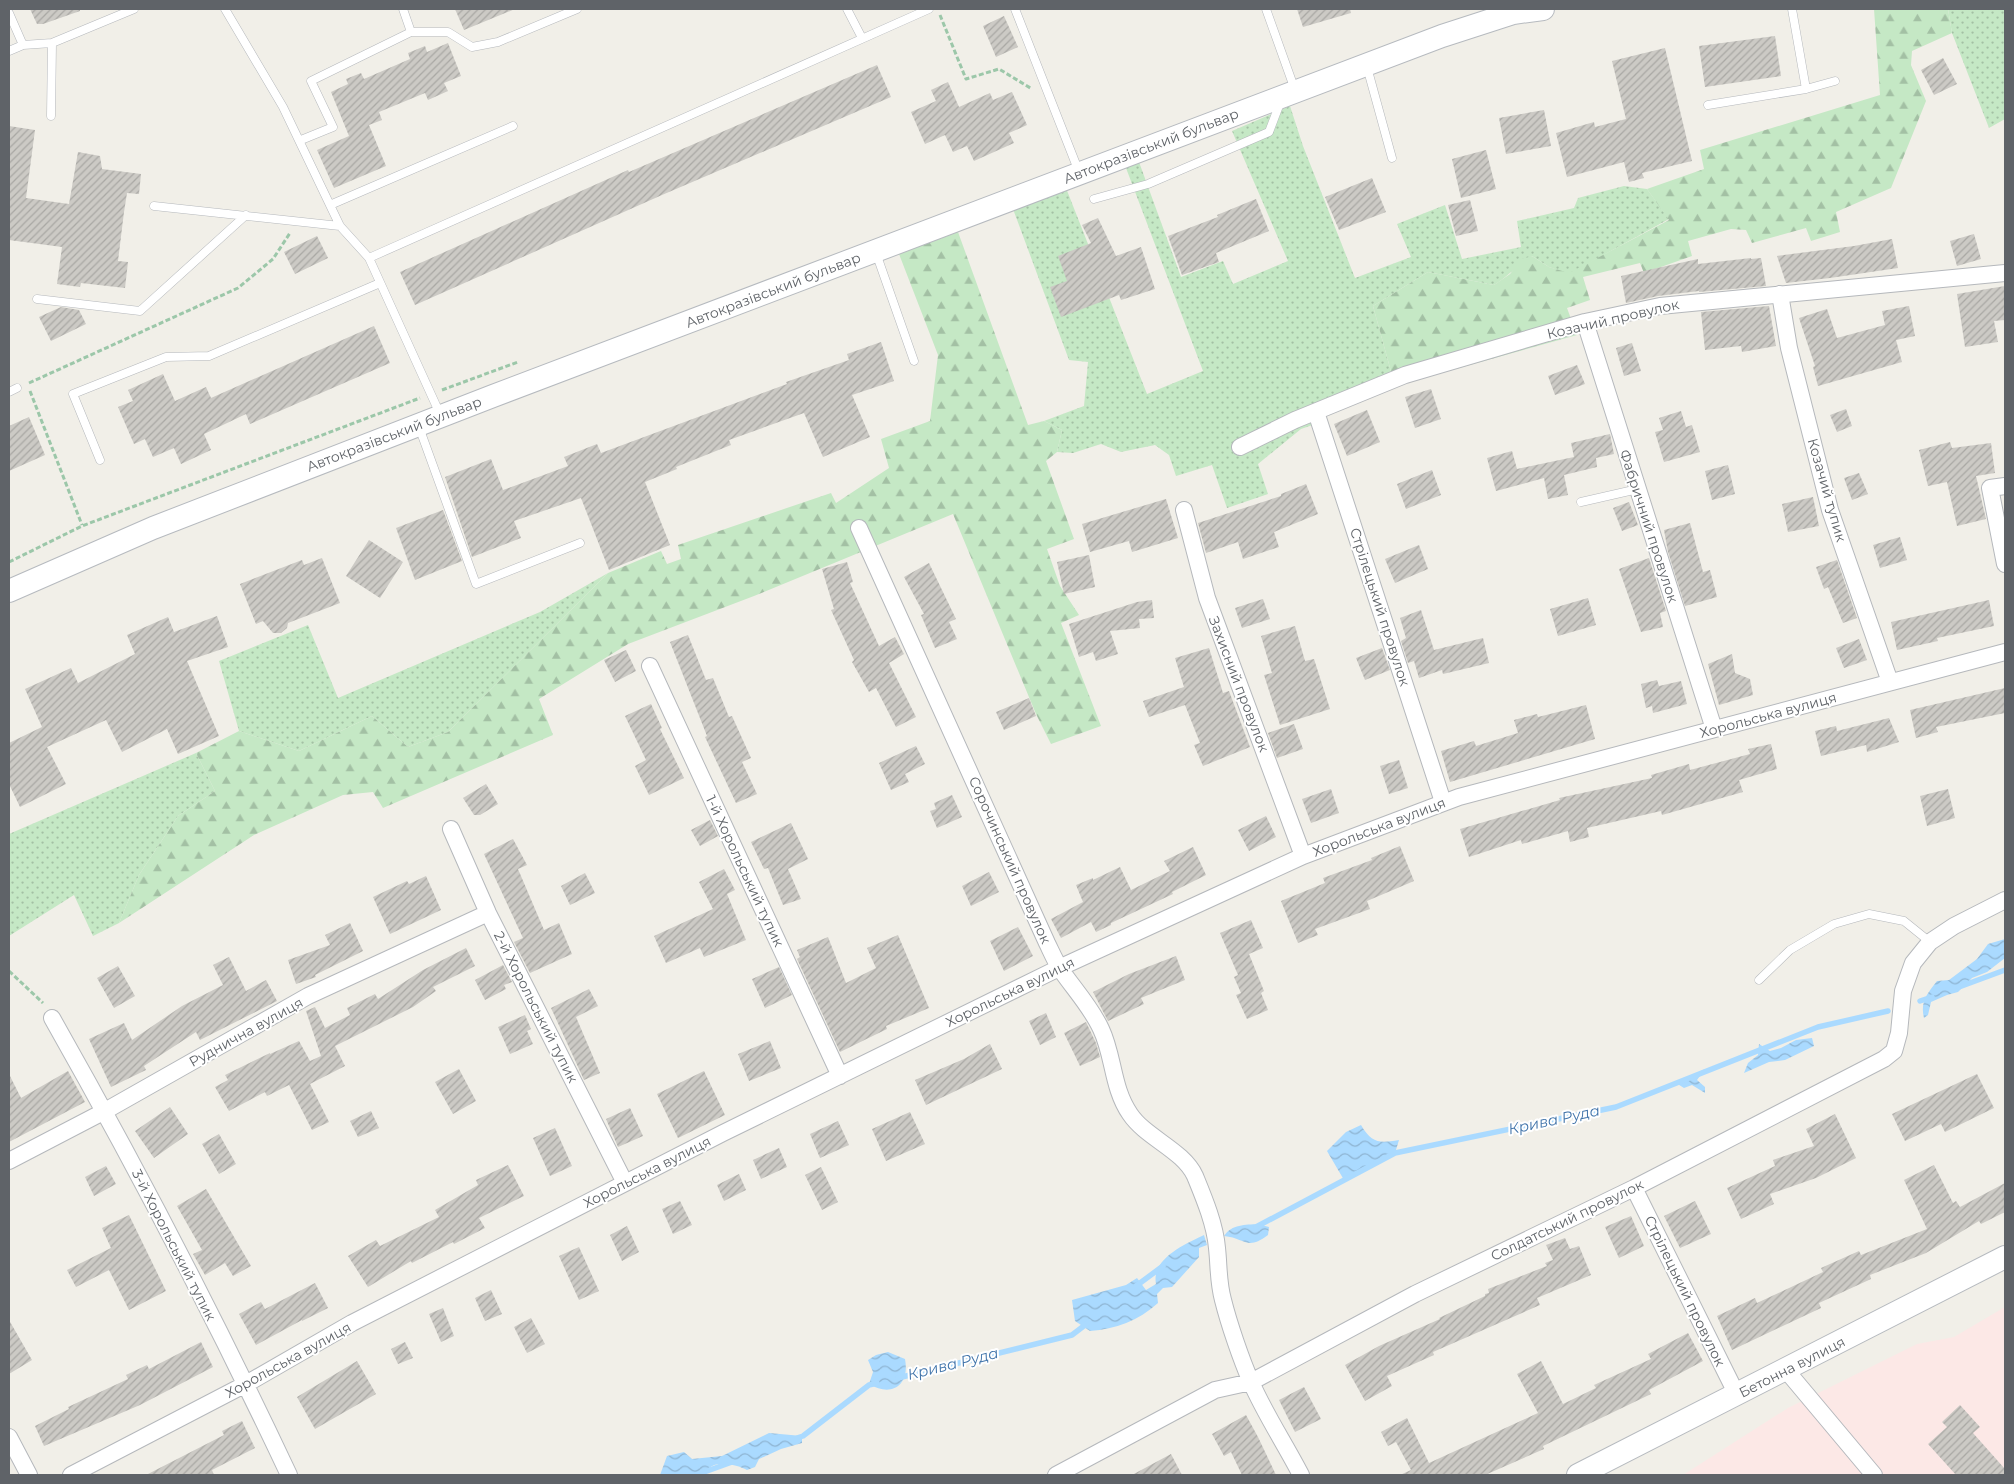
<svg xmlns="http://www.w3.org/2000/svg" width="2014" height="1484" font-family="Montserrat,sans-serif">
<style>
.medical{fill:#fce8e6}
.grass{fill:url(#grass-dots)}
.forest{fill:url(#forest-firs)}
.water{fill:url(#water-waves)}
.lines{fill:none;stroke-linecap:round;stroke-linejoin:round}
.stream{stroke:#aadaff;stroke-width:5.5}
.building{fill:url(#building-hatch)}
.lane-casing{stroke:#b5b8bc;stroke-width:9}
.street-casing{stroke:#b5b8bc;stroke-width:18}
.secondary-casing{stroke:#b6babf;stroke-width:24}
.path{stroke:#9cc7a9;stroke-width:3;stroke-dasharray:5 2.5;stroke-linecap:butt}
.lane{stroke:#fff;stroke-width:8}
.street{stroke:#fff;stroke-width:16}
.secondary{stroke:#fff;stroke-width:22}
.labels{text-anchor:middle;stroke-width:4;stroke-linejoin:round;paint-order:stroke}
.street-label{font-size:14px;fill:#5f6368;stroke:#fff}
.water-label{font-size:15px;font-style:italic;fill:#4174aa;stroke:#fff}
</style>
<defs>
<pattern id="grass-dots" width="8" height="8" patternUnits="userSpaceOnUse" patternTransform="scale(1.25)"><rect width="8" height="8" fill="#c5e8c5"/><path d="M2 2h.1M6 6h.1" fill="none" stroke="#a3c0a4" stroke-width="1.8" stroke-linecap="round"/></pattern>
<pattern id="forest-firs" width="22" height="20" patternUnits="userSpaceOnUse" patternTransform="scale(1.25)"><rect width="22" height="20" fill="#c5e8c5"/><path d="M5 1l3.5 6h-7zM16 11l3.5 6h-7z" fill="#a3c0a4"/></pattern>
<pattern id="water-waves" width="16" height="10" patternUnits="userSpaceOnUse" patternTransform="scale(1.25)"><rect width="16" height="10" fill="#aadaff"/><path d="M0 5q4-4 8 0t8 0" fill="none" stroke="#8eb4d2"/></pattern>
<pattern id="building-hatch" width="6" height="6" patternUnits="userSpaceOnUse" patternTransform="scale(1.25)"><rect width="6" height="6" fill="#cccac5"/><path d="M-1 1l2-2M0 6l6-6M5 7l2-2" fill="none" stroke="#a9a8a4"/></pattern>
</defs>
<rect width="100%" height="100%" fill="#f1efe8"/>
<path class="medical" d="M2005 1307V1475H1683L1788 1408 1917 1344 1954 1337Z"/>
<path class="grass" d="M1948 9H2005V119L1989 128 1952 33Z
M1290 106 1303 146 1355 278 1411 257 1397 224 1445 205 1462 259 1521 247 1517 221 1574 208 1578 198 1624 186 1647 189 1669 219 1569 274 1549 267 1532 256C1518 265 1508 276 1494 285L1428 272 1373 306 1395 386 1325 412 1327 420 1301 429 1258 464 1268 494 1227 508 1212 465 1176 476 1169 455 1155 445 1121 452 1101 444 1073 453 1057 452 1062 430 1044 421 1084 406 1088 362 1069 360 1013 209 1066 188 1147 394 1203 371 1126 168 1139 162 1181 277 1223 261 1233 284 1288 261 1232 131Z
M608 573 448 732 408 747 372 716 299 751 239 731 219 661 308 625 338 698 540 612Z
M196 753 215 791 178 816 139 875 119 923 93 936 74 895 9 936V834Z"/>
<path class="forest" d="M1874 9H1948L1952 33 1912 51 1911 65 1926 101 1891 188 1836 212 1840 232 1811 241 1806 228 1752 243 1746 230 1731 229 1688 241 1692 256 1644 273 1640 263 1583 277 1590 300 1567 308 1577 335 1395 386 1373 306 1428 272 1494 285 1510 274 1522 259 1532 256 1549 267 1569 273 1669 220 1647 189 1704 169 1700 150 1880 95Z
M958 232 1028 425 1044 421 1062 430 1057 452 1046 461 1074 539 1047 549 1060 586 1079 615 1061 623 1101 726 1051 744 1036 714 953 514 754 596 628 644 539 699 553 735 383 808 373 792 343 795 254 835 119 923 139 875 178 816 215 791 196 753 239 731 299 751 372 716 408 747 448 732 608 573 661 551 667 564 681 559 678 545 831 493 836 503 889 468 881 439 930 421 938 355 899 254Z"/>
<path class="water" d="M2005 939V958L1987 972 1972 978 1958 992 1947 995 1931 1002 1928 1015 1924 1018C1920 1002 1927 994 1937 981L1949 980 1977 959 1988 944Z
M1812 1038 1814 1046 1785 1060 1769 1062 1744 1073 1748 1063 1758 1055 1759 1044 1770 1051 1781 1048 1796 1040Z
M1705 1069 1697 1080 1705 1087V1093L1692 1085 1684 1088 1676 1083Z
M1361 1125C1372 1144 1380 1143 1399 1140L1395 1153 1344 1180 1327 1151 1346 1132Z
M1258 1224 1269 1227 1268 1235C1247 1251 1245 1238 1224 1236 1232 1224 1245 1225 1258 1224Z
M1204 1235 1207 1245 1199 1248V1257L1172 1287 1163 1288 1157 1294 1158 1303C1138 1321 1116 1329 1090 1331L1075 1321 1072 1300 1126 1285 1137 1278 1146 1290 1156 1284C1151 1259 1185 1244 1204 1235Z
M888 1352 905 1359C910 1385 892 1398 869 1384L873 1372 868 1360 876 1355Z
M769 1433 802 1436V1443L781 1449 759 1459 755 1467 747 1470C735 1464 711 1458 704 1475H660L667 1456 684 1452 692 1459 722 1456Z"/>
<g class="lines">
<path class="stream" d="M1959 987 2005 970
M1920 1001 1932 997
M1256 1227 1395 1153 1616 1107 1818 1027 1888 1011
M1136 1286 1163 1266
M898 1378 1072 1335 1089 1322
M797 1438 803 1436 869 1385 877 1383
M696 1475 732 1462"/>
</g>
<path class="building" d="M30 9H80V11L43 24H37Z
M455 9H515L464 30Z
M1297 9H1350L1351 13 1303 27Z
M1004 16 1018 47 996 57 983 26Z
M1775 36 1781 76 1705 87 1699 46Z
M448 43 461 76 444 83 448 91 428 100 425 93 379 112 382 120 369 125 386 166 334 188 317 150 349 136 331 92 348 84 346 79 361 73 364 79 410 59 408 53 425 46 427 52Z
M1665 48 1692 161 1642 173 1644 178 1629 182 1624 162 1567 177 1556 133 1594 122 1595 127 1626 119 1612 61Z
M1943 58 1957 84 1934 95 1921 70Z
M877 65 891 97 662 195 415 305 400 272 628 170 629 172Z
M948 82 959 107 990 93 993 100 1012 92 1027 125 1009 133 1014 143 974 161 967 146 953 152 945 135 925 144 911 112 936 101 931 90Z
M1544 110 1551 146 1506 154 1499 118Z
M9 126 35 130 26 198 69 204 78 152 100 156 102 169 141 174 139 194 127 193 124 212 118 261 128 262 125 288 81 283 80 287 57 284 62 247 9 240Z
M1486 150 1496 189 1461 198 1452 159Z
M1372 178 1386 212 1339 230 1325 197Z
M1256 199 1269 231 1216 253 1219 262 1182 275 1168 236 1218 217 1217 215Z
M1470 200 1478 231 1456 236 1448 205Z
M1098 218 1116 256 1141 247 1155 289 1121 300 1119 295 1061 317 1050 287 1067 281 1058 256 1091 243 1082 225Z
M1974 234 1981 259 1957 266 1950 241Z
M317 236 328 258 295 274 284 252Z
M1892 239 1898 268 1830 278 1786 283 1777 256 1854 246Z
M1751 258V259L1761 258 1766 286 1699 292V291L1658 296 1626 303 1621 276 1698 259V264Z
M2005 286V320L1994 321 1998 342 1965 347 1957 294Z
M1769 306 1776 346 1742 352 1741 346 1705 350 1701 312Z
M1909 306 1915 336 1896 340 1902 362 1818 386 1813 367 1815 366 1799 318 1827 309 1837 338 1885 325 1882 311Z
M61 307 79 310 86 324 51 341 39 317Z
M374 326 390 363 250 424 246 414 204 434 211 450 181 464 174 448 153 457 145 439 134 444 118 407 133 401 128 390 163 374 175 401 206 387 211 398Z
M881 342 894 381 852 395 870 437 823 457 804 413 729 440 731 445 676 467 677 469 645 482 670 545 609 570 581 498 514 521 521 538 472 557 445 477 491 459 503 490 568 466 564 457 597 444 601 453 787 384 786 382 849 360 847 354Z
M1632 343 1641 371 1624 376 1616 348Z
M1577 365 1585 384 1555 395 1548 376Z
M1431 389 1441 419 1415 428 1405 397Z
M1846 409 1852 426 1837 432 1830 415Z
M1367 410 1380 442 1347 456 1334 424Z
M1681 411 1686 427 1692 425 1700 452 1664 462 1655 432 1663 430 1659 418Z
M29 417 45 455 9 471V426Z
M1610 434 1614 454 1596 458 1597 467 1564 475 1568 495 1548 499 1544 478 1496 491 1487 458 1512 451 1517 469 1574 457 1571 443Z
M1950 442 1952 448 1991 443 1995 473 1976 476 1986 519 1957 526 1947 482 1928 486 1919 450Z
M1728 465 1735 494 1712 500 1705 471Z
M1432 470 1441 495 1406 509 1397 484Z
M1859 473 1868 494 1852 500 1844 478Z
M1306 484 1318 514 1274 532 1279 547 1243 559 1238 542 1206 553 1198 523 1281 496V494Z
M1813 497 1819 526 1788 532 1782 504Z
M1166 499 1178 538 1132 552 1129 541 1090 552 1082 524Z
M1629 502 1638 525 1622 531 1613 508Z
M443 510 462 561 415 580 396 528Z
M1690 523 1703 572 1710 570 1717 597 1685 606 1668 552 1664 530Z
M1900 537 1907 560 1880 568 1873 545Z
M369 540 403 562 380 598 346 576Z
M1419 545 1428 569 1395 583 1385 559Z
M1089 555 1095 587 1064 594 1057 562Z
M322 558 340 603 288 623 287 628 281 633H273L263 621 256 624 240 584 302 560 304 565Z
M1649 558 1666 611 1660 613 1663 627 1641 632 1619 569Z
M1837 560 1857 618 1843 623 1828 587 1824 589 1816 567Z
M847 562 853 582 850 583 879 646 895 637 904 654 889 663 916 717 896 727 876 688 869 692 852 662 854 660 831 610 834 609 822 569Z
M929 563 956 619 949 622 957 639 935 648 921 615 924 614 904 577Z
M1588 598 1596 625 1558 636 1550 609Z
M1263 599 1270 619 1242 628 1235 608Z
M1152 600 1154 618 1139 619 1140 628 1110 631 1118 654 1096 661 1093 652 1079 657 1069 624 1137 602Z
M1989 600 1994 626 1937 638 1938 641 1897 650 1891 622Z
M1421 610 1434 650 1483 638 1489 663 1443 674 1442 670 1419 678 1414 661 1408 663 1401 641 1406 638 1400 618Z
M217 616 228 647 187 661 219 736 178 754 167 729 122 752 106 720 47 747 66 784 20 807 9 784V743L42 727 25 689 71 668 78 683 135 654 127 635 168 617 174 632Z
M1295 626 1305 661 1314 659 1330 709 1280 725 1264 675 1272 673 1261 636Z
M688 635 706 680 713 678 729 717 732 716 751 758 742 762 757 794 736 803 705 737 707 736 670 642Z
M1859 639 1867 660 1844 668 1836 648Z
M1209 648 1223 693 1229 691 1250 747 1203 766 1194 745 1200 743 1185 705 1149 717 1143 701 1184 687 1175 658Z
M1382 648 1390 670 1365 680 1356 658Z
M626 650 636 671 615 682 604 660Z
M1732 654 1735 673 1750 679 1753 695 1719 705 1708 664Z
M1657 680 1659 686 1681 681 1687 704 1653 713 1652 706 1646 708 1641 684Z
M2005 688V713L1936 727 1938 732 1916 738 1910 710Z
M1029 698 1036 716 1004 730 996 712Z
M651 704 662 728 660 729 684 778 649 795 635 766 646 760 625 716Z
M1586 705 1595 739 1450 782 1441 751 1474 741 1476 746 1518 733 1514 720 1537 714 1538 717Z
M1889 718 1899 742 1867 752 1866 745 1821 756 1815 731 1836 726 1837 731Z
M1294 724 1303 749 1277 758 1268 733Z
M1771 744 1777 769 1739 780 1743 792 1662 815 1661 811 1587 828 1589 837 1570 842 1568 831 1522 844 1521 840 1469 857 1460 829 1560 800 1559 798 1652 778 1651 775 1689 764 1690 770 1750 754 1748 749Z
M916 746 925 764 905 774 909 782 891 790 879 763Z
M1399 760 1408 788 1389 794 1380 766Z
M486 784 498 804 480 815H474L463 798Z
M1331 789 1339 813 1311 823 1302 799Z
M1948 789 1955 818 1927 826 1920 796Z
M952 795 962 817 937 828 930 811 936 809 934 803Z
M1266 816 1276 837 1249 851 1238 830Z
M710 820 718 836 700 846 691 830Z
M791 823 808 859 788 869 801 899 783 905 768 868 764 869 751 842Z
M513 839 527 865 518 869 544 930 559 923 572 954 530 973 514 942 523 938 484 854Z
M1400 846 1414 881 1367 901 1370 909 1315 929 1318 935 1298 943 1281 901 1325 883 1323 878 1372 860 1371 858Z
M1193 847 1206 875 1172 892 1173 894 1111 923V925L1096 932 1091 922 1061 938 1051 919 1083 902 1076 885 1093 878V880L1120 867 1131 890 1170 871 1164 861Z
M724 869 735 890 727 894 746 940 704 957 700 948 666 963 654 936 713 909 699 882Z
M989 872 999 892 971 906 962 886Z
M585 873 595 893 570 905 561 886Z
M426 876 441 910 390 934 373 897 407 881 409 884Z
M1251 920 1263 948 1249 954 1264 991 1261 993 1268 1010 1247 1019 1236 995 1241 993 1234 977 1238 975 1220 933Z
M350 923 363 951 315 975 316 977 296 984 288 960 330 945 325 935Z
M1018 927 1033 956 1004 971 990 941Z
M898 935 929 1008 886 1026 887 1029 840 1052 797 959 800 957 797 950 828 937 846 983 876 968 867 948Z
M466 948 475 966 433 987 436 991 413 1007 335 1046 345 1066 310 1084 329 1122 312 1130 289 1085 267 1096 265 1092 229 1111 215 1087 228 1080 225 1075 270 1053V1054L299 1041 310 1061 321 1056 306 1011 315 1007 325 1028 350 1015 347 1008 375 994 378 999 423 970Z
M1176 956 1185 980 1141 998 1144 1004 1108 1021 1093 992 1129 974Z
M229 957 246 991 266 980 277 1001 200 1040 196 1032 144 1066 146 1070 111 1087 89 1039 124 1023 132 1040 182 1006 223 985 213 965Z
M503 965 512 982 504 985 506 989 485 1000 475 980Z
M118 966 135 996 114 1008 97 978Z
M779 967 792 995 765 1008 752 979Z
M589 989 598 1006 576 1017 600 1073 584 1080 551 1008Z
M1046 1013 1056 1037 1040 1045 1029 1021Z
M525 1015 531 1029 527 1031 533 1044 510 1054 498 1027Z
M1086 1022 1096 1043 1100 1057 1080 1066 1064 1033Z
M770 1041 781 1068 749 1081 738 1054Z
M990 1044 1002 1069 926 1105 915 1080 964 1059Z
M459 1069 476 1101 453 1114 435 1082Z
M68 1071 85 1102 9 1142V1074L21 1098Z
M704 1071 725 1115 678 1138 657 1094Z
M1977 1074 1994 1108 1945 1132 1941 1124 1905 1141 1892 1114Z
M170 1107 188 1134 154 1158 135 1131Z
M630 1108 643 1136 618 1147 606 1119Z
M371 1111 379 1128 358 1137 350 1121Z
M910 1112 925 1144 886 1161 872 1129Z
M1835 1114 1856 1158 1816 1178 1770 1194 1774 1204 1741 1219 1727 1188 1775 1166 1773 1160 1814 1146 1806 1129Z
M838 1121 849 1145 820 1158 810 1134Z
M555 1128 572 1166 550 1176 533 1138Z
M219 1134 236 1164 219 1174 202 1144Z
M779 1148 787 1167 761 1179 753 1160Z
M508 1165 524 1196 479 1218 485 1228 454 1244 453 1242 412 1263 411 1261 368 1287 348 1256 376 1240 380 1246 439 1217 435 1210 478 1185 476 1180Z
M1934 1165 1953 1203 1956 1201 1960 1207 2005 1183V1212L1981 1224 1979 1221 1926 1253 1870 1275 1871 1279 1819 1303 1821 1308 1732 1350 1717 1316 1755 1298 1757 1303 1823 1272 1821 1268 1859 1251 1861 1255 1927 1229 1904 1180Z
M106 1166 116 1184 94 1196 85 1177Z
M821 1167 838 1202 822 1210 805 1175Z
M739 1174 746 1190 724 1201 717 1185Z
M206 1189 251 1266 233 1276 225 1263 205 1275 193 1254 202 1250 177 1206Z
M680 1201 692 1225 673 1234 662 1209Z
M1695 1201 1711 1234 1680 1248 1664 1216Z
M129 1215 166 1291 129 1310 109 1270 76 1287 67 1270 111 1248 102 1228Z
M1631 1216 1644 1246 1619 1258 1605 1227Z
M627 1226 639 1252 622 1261 610 1235Z
M1565 1238 1570 1249 1579 1246 1591 1275 1537 1298 1540 1305 1433 1352 1434 1355 1387 1376 1392 1386 1365 1401 1345 1365 1379 1346 1440 1319 1439 1318 1485 1296V1294L1489 1293 1488 1289 1547 1266 1545 1263 1553 1260 1546 1245Z
M579 1247 599 1291 579 1300 559 1256Z
M315 1283 328 1308 302 1321V1320L256 1345 239 1314 261 1302 265 1309Z
M491 1290 502 1314 485 1321 475 1298Z
M443 1308 454 1336 441 1342 429 1314Z
M531 1318 545 1344 527 1353 514 1327Z
M9 1320 32 1360 9 1374Z
M1688 1333 1703 1361 1649 1390 1651 1394 1543 1446 1544 1449 1485 1475H1400L1411 1470 1396 1442 1388 1446 1381 1432 1407 1418 1429 1463 1538 1413 1517 1374 1541 1361 1563 1404 1596 1388 1594 1385 1651 1359 1648 1354Z
M201 1342 213 1367 140 1405 44 1446 35 1426 69 1409 68 1407 128 1379 126 1375 147 1365 149 1369Z
M405 1342 413 1358 398 1364 391 1349Z
M357 1361 376 1394 315 1429 297 1397Z
M1304 1387 1321 1419 1295 1432 1279 1400Z
M1960 1405 1980 1427 1973 1433 2005 1469V1475H1956L1928 1444 1947 1427 1942 1422Z
M1246 1415 1258 1437 1276 1475H1242L1231 1452 1224 1456 1212 1434Z
M242 1421 255 1448 212 1470 214 1475H146L224 1435 222 1431Z
M1171 1454 1182 1475H1132Z"/>
<g class="lines">
<defs>
<path id="lane" d="M225 9 283 107 340 226 369 258
M403 9 411 32
M847 9 862 38
M1015 9 1079 172
M1266 9 1295 90
M1792 9 1806 89
M9 13 23 45 52 43 134 9
M9 51 23 45
M1367 67 1392 158
M1708 105 1806 89 1835 81
M51 116 52 43
M301 140 333 127 311 81 411 32H448L472 47 498 42 577 9
M1094 199 1148 184 1269 132 1280 103
M330 205 513 126
M154 206 340 226
M876 253 914 361
M37 299 140 311 246 215
M9 392 17 388
M440 414 369 258 929 9
M419 427 476 584 580 543
M100 460 73 394 166 357 209 356 380 283
M1581 502 1638 489
M1759 980 1790 950 1834 924 1869 914 1904 921 1930 942"/>
<path id="street" d="M1780 294 1789 348 1830 510 1890 682
M1585 322 1714 729
M1316 412 1443 802
M1240 447 1295 420 1405 375 1585 322 1660 306 2005 273
M2005 486 1990 488 2005 564
M1184 510 1207 598 1303 856
M859 528 1047 943C1051 951 1055 961 1061 970 1074 989 1091 1007 1101 1029 1114 1056 1112 1088 1130 1114 1146 1138 1183 1150 1195 1176 1204 1198 1215 1224 1217 1248 1219 1266 1218 1282 1223 1300 1229 1324 1241 1359 1251 1382 1265 1414 1285 1444 1301 1475
M650 666 840 1076
M451 829 488 913 625 1183
M52 1018C137 1168 216 1320 289 1475
M9 1161 105 1111 308 996 488 913
M1634 1188 1737 1395
M1786 1370 1874 1475
M9 1437 29 1475
M71 1475 246 1384 352 1323 723 1133 1059 968 1303 856 1459 797 2005 652
M1056 1475 1215 1390 1251 1382 1415 1294 1634 1188 1884 1059 1894 1051 1899 1033 1903 991 1913 963 1930 942 1954 926 2005 900"/>
<path id="secondary" d="M9 591 153 528 493 396 1442 36 1513 13 1543 9
M1578 1475 2005 1257"/>
</defs>
<use href="#lane" class="lane-casing"/>
<use href="#street" class="street-casing"/>
<use href="#secondary" class="secondary-casing"/>
<path class="path" d="M940 15 966 79 999 69 1032 89
M29 383 238 288 273 259 290 233
M442 390 518 362
M30 391 82 525
M9 562 82 526 420 398
M9 971 43 1003"/>
<use href="#lane" class="lane"/>
<use href="#street" class="street"/>
<use href="#secondary" class="secondary"/>
</g>
<g class="labels">
<g class="street-label">
<text transform="translate(1151 146) rotate(-21)" y="5">Автокразівський бульвар</text>
<text transform="translate(773 290) rotate(-21)" y="5">Автокразівський бульвар</text>
<text transform="translate(1613 319) rotate(-13)" y="5">Козачий провулок</text>
<text transform="translate(394 434) rotate(-21)" y="5">Автокразівський бульвар</text>
<text transform="translate(1827 490) rotate(74)" y="5">Козачий тупик</text>
<text transform="translate(1649 526) rotate(72)" y="5">Фабричний провулок</text>
<text transform="translate(1380 607) rotate(72)" y="5">Стрілецький провулок</text>
<text transform="translate(1239 684) rotate(69)" y="5">Захисний провулок</text>
<text transform="translate(1768 715) rotate(-15)" y="5">Хорольська вулиця</text>
<text transform="translate(1379 827) rotate(-21)" y="5">Хорольська вулиця</text>
<text transform="translate(1010 860) rotate(66)" y="5">Сорочинський провулок</text>
<text transform="translate(745 871) rotate(65)" y="5">1-й Хорольський тупик</text>
<text transform="translate(1010 992) rotate(-26)" y="5">Хорольська вулиця</text>
<text transform="translate(536 1007) rotate(63)" y="5">2-й Хорольський тупик</text>
<text transform="translate(246 1032) rotate(-29)" y="5">Руднична вулиця</text>
<text transform="translate(647 1172) rotate(-27)" y="5">Хорольська вулиця</text>
<text transform="translate(1567 1220) rotate(-26)" y="5">Солдатський провулок</text>
<text transform="translate(174 1245) rotate(63)" y="5">3-й Хорольський тупик</text>
<text transform="translate(1685 1291) rotate(64)" y="5">Стрілецький провулок</text>
<text transform="translate(288 1360) rotate(-29)" y="5">Хорольська вулиця</text>
<text transform="translate(1792 1367) rotate(-27)" y="5">Бетонна вулиця</text>
</g>
<g class="water-label">
<text transform="translate(1554 1120) rotate(-12)" y="5">Крива Руда</text>
<text transform="translate(953 1364) rotate(-14)" y="5">Крива Руда</text>
</g>
</g>
<rect width="2014" height="1484" fill="none" stroke="#5f6368" stroke-width="20"/>
</svg>
